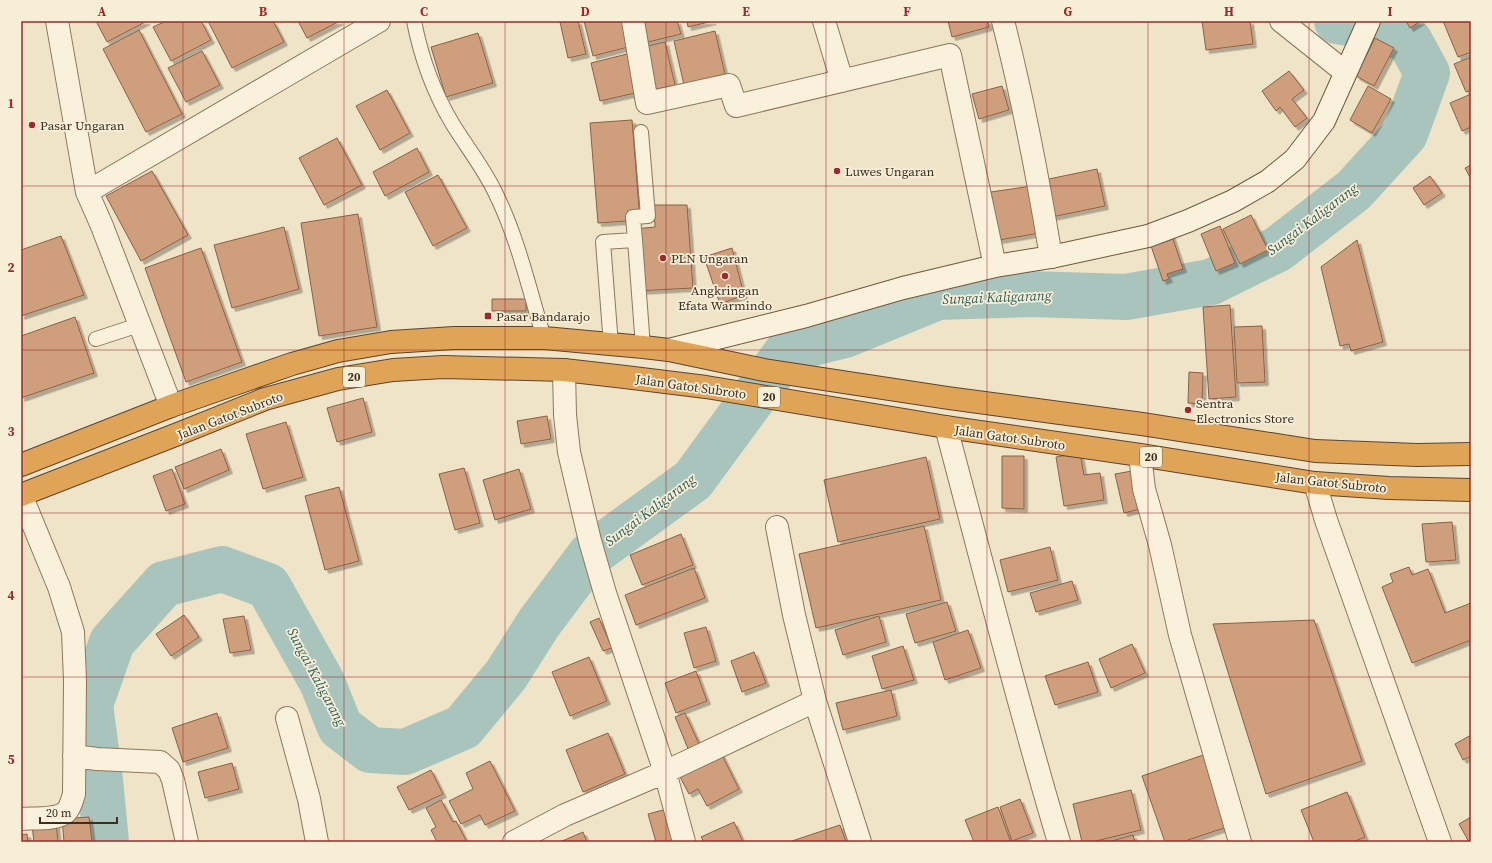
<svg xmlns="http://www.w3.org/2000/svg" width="1492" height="863" font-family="'Source Serif 4',serif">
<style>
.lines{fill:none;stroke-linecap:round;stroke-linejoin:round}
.river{stroke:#a9c4bc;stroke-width:46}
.building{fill:#cf9f7d;stroke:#8d5f41;filter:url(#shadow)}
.lane-casing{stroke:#8d765c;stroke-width:16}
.street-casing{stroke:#8d765c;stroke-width:24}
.secondary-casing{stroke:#6f573f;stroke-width:24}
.highway-casing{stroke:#5b4430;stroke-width:24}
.lane{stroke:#faf1dc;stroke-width:14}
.street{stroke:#faf1dc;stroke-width:22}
.secondary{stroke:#faf1dc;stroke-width:22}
.highway{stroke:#e0a458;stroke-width:22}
.grid{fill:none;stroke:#9e2a2b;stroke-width:1;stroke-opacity:0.55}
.poi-dot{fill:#9e2a2b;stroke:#f7eed8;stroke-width:1.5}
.labels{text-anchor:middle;stroke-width:3.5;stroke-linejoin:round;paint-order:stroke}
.shield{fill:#f7eed8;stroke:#756857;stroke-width:1}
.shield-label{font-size:12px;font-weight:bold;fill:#3d2e20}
.poi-label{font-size:13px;fill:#3d2e20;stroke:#f7eed8;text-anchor:start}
.street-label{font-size:13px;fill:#3d2e20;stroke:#f7eed8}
.water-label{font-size:14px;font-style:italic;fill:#2f5d5a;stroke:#f7eed8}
.neatline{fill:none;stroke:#9e2a2b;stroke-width:1.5}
.grid-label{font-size:13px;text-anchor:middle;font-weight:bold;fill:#9e2a2b}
</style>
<defs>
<filter id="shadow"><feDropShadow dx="3.5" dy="3.5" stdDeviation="0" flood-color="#0004"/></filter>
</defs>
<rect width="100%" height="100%" fill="#f0e4c8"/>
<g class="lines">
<path class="river" d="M106 842 100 780 90 705 112 642 164 584 222 569 268 586 322 682 340 727 370 750 405 752 463 727 506 675 539 623 590 555 693 480 789 349 845 335 938 297 1030 294 1126 297 1211 282 1278 249 1354 190 1405 134 1427 73 1409 40 1367 26 1337 21"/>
</g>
<path class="building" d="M96 21H147L107 42Z
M166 21H201L211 40 171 61 153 27Z
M208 21H273L284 42 232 68Z
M298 21H340L307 38Z
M563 21H578L586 54 568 58 560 22Z
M584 21H631L636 45 593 56Z
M634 21H677L681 34 640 44Z
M687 21H713L688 27Z
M948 21H988L989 27 952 37Z
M1202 21H1250L1253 44 1206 50Z
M1406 21H1421L1410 28Z
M1443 21H1471V52L1458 57Z
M139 30 182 114 146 132 103 49Z
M715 31 725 74 684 85 674 41Z
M478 33 493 83 446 97 431 47Z
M1375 38 1394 48 1374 86 1356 76Z
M665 42 675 85 653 90 643 47Z
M202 51 220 85 186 102 168 68Z
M635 52 644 91 600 101 591 63Z
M1471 57V90L1466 92 1454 64Z
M1289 71 1304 90 1292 99 1307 118 1295 127 1280 107 1276 111 1262 91Z
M1002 86 1009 110 979 119 972 94Z
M1368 86 1391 99 1372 133 1350 120Z
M387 90 410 133 380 150 356 106Z
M1471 94V127L1462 131 1450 103Z
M632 120 640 220 598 223 590 123Z
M337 138 362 185 324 205 299 158Z
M417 148 429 172 385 196 373 172Z
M1471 165V179L1465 168Z
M1097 169 1105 206 1052 217 1044 180Z
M152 171 188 235 141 261 106 196Z
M438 175 467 228 433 246 405 192Z
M1430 176 1442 193 1424 205 1413 188Z
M1032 186 1040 233 999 240 991 192Z
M654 205H687L693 288 637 291 634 229 655 227Z
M358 214 377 327 319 336 301 223Z
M1251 215 1268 250 1240 264 1223 229Z
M1220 226 1235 263 1216 271 1201 234Z
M284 227 299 289 232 308 214 245Z
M1171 233 1183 269 1167 274 1169 279 1163 281 1149 240Z
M61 236 84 295 21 316V250Z
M1357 240 1383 342 1351 351 1349 344 1340 346 1321 267Z
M201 248 242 362 186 382 145 268Z
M732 248 744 295 720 304 704 257Z
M492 299H526V311H492Z
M1230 305 1236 397 1209 399 1203 307Z
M75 317 94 373 21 398V336Z
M1262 326 1265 382 1237 383 1234 327Z
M1189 372 1203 373 1202 404 1188 403Z
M363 398 372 432 337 442 327 408Z
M547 416 551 439 521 444 517 421Z
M286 422 303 477 263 489 246 434Z
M221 449 229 470 184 489 175 467Z
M1080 453 1084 475 1100 473 1104 500 1064 506 1056 457Z
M1002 456H1024V509L1002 508Z
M926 457 940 519 838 542 824 480Z
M464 468 480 523 455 530 439 474Z
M172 469 185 504 166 511 153 476Z
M519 469 531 509 495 520 483 480Z
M1132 471 1140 509 1124 513 1115 474Z
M339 487 359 561 325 570 305 496Z
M1452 522 1456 560 1426 562 1422 524Z
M924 526 941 600 816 628 799 554Z
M681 534 693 565 642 585 630 555Z
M1050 547 1058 580 1008 592 1000 560Z
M1409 567 1412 575 1428 569 1445 613 1471 603V640L1412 663 1382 587 1393 582 1390 574Z
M694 568 705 598 636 625 625 595Z
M1072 581 1078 600 1036 612 1030 593Z
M947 602 956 631 915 643 906 614Z
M184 615 199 637 171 656 156 634Z
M244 616 251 650 230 653 223 619Z
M879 616 886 642 843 655 835 630Z
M599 618 612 648 603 651 590 622Z
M1314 620 1362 761 1266 794 1213 624Z
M706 627 716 661 694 668 684 633Z
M968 630 981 668 945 680 933 642Z
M1132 644 1145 673 1111 688 1099 659Z
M903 646 914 680 882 689 872 656Z
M754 652 766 683 742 692 731 661Z
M589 657 607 701 570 716 552 672Z
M1088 662 1098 692 1055 705 1045 676Z
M696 671 707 701 676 713 665 683Z
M891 690 897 716 843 730 836 703Z
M217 713 228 748 183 762 172 728Z
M685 713 700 746 689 751 675 717Z
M608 733 625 774 583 792 566 750Z
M1471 735V756L1463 760 1455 744Z
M720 751 739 789 707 806 698 789 689 794 678 773Z
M1206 754 1230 826 1182 842H1165L1142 776Z
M490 761 515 811 485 825 480 815 461 824 449 801 473 789 466 773Z
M232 763 239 789 205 798 198 772Z
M431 770 443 794 409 810 397 787Z
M1131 790 1141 830 1092 842H1082L1073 804Z
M1347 792 1365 837 1353 842H1314L1301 810Z
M1020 799 1033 833 1012 841 1000 807Z
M441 800 453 822 456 821 467 842H437L431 830 436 827 426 808Z
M998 807 1010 840 1005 842H974L965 820Z
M667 809 676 842H656L648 814Z
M89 817 92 842H64L62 819Z
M1471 817V842H1469L1459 824Z
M734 822 743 842H704L701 837Z
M56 823 58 842H34L32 825Z
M840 825 846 842H789Z
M583 832 587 842H560Z
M27 834 28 842H21V835Z
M1133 835 1135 842H1108Z"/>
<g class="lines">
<defs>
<path id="lane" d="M414 21C421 57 433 91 452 123 466 146 483 167 495 192 518 238 529 289 544 338
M635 240 633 217 648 216 641 132
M96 339 139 325
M611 345 603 242 635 240 643 347"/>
<path id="street" d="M57 21 87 192 102 226 171 406
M633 21 647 103 729 85 736 106 950 55 995 266
M824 21 842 81
M1003 21C1023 99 1038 178 1051 257
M1281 21 1345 72
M87 192 379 21
M564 370 565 415 569 452 590 541 605 593 665 772 684 842
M946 427C983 566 1018 705 1059 842
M1140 455 1144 489 1160 545 1180 635 1240 842
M1315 483 1326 520 1440 842
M777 527 794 615 815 701 860 842
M287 718 309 799 317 842
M74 756 97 759 160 762 169 770 173 780 187 842
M21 819C33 818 57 820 66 812 71 807 72 800 74 794L75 680 73 632 59 587 21 495
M514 842 565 815 665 772 815 701"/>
<path id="secondary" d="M669 350 806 316 903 288 995 266 1051 257 1148 236 1188 221 1233 201 1268 181 1295 159 1324 121 1369 21"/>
<path id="highway" d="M21 465 171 406 292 364 338 351 391 342 454 338H544L643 347 669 350 764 370 948 398 1142 424 1315 451 1417 455 1471 454
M21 495 183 432 265 399 338 379 393 370 443 367 564 370 625 377 706 387 946 427 1140 455 1315 483 1389 488 1471 490"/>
</defs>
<use href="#lane" class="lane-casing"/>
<use href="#street" class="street-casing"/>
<use href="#secondary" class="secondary-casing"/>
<use href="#highway" class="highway-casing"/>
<use href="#lane" class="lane"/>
<use href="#street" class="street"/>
<use href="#secondary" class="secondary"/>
<use href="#highway" class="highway"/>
</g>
<path class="grid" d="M183 21V842M344 21V842M505 21V842M666 21V842M826 21V842M987 21V842M1148 21V842M1309 21V842M21 186H1471M21 350H1471M21 513H1471M21 677H1471"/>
<g class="poi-dot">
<circle cx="32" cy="125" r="4"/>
<circle cx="837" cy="171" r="4"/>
<circle cx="663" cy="258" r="4"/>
<circle cx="725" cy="276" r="4"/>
<rect x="484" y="312" width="8" height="8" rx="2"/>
<circle cx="1188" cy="410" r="4"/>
</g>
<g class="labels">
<g class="shield">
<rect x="343" y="367" width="22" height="20" rx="3"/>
<rect x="758" y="387" width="22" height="20" rx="3"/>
<rect x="1140" y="447" width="22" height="20" rx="3"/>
</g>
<g class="shield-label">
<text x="354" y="381">20</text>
<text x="769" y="401">20</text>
<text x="1151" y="461">20</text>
</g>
<g class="poi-label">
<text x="40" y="130">Pasar Ungaran</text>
<text x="845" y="176">Luwes Ungaran</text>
<text x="671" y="263">PLN Ungaran</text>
<text x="725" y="295" text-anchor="middle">Angkringan<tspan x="725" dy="15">Efata Warmindo</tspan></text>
<text x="496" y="321">Pasar Bandarajo</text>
<text x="1196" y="408">Sentra<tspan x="1196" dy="15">Electronics Store</tspan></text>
</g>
<g class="street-label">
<text transform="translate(691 386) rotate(8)" y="5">Jalan Gatot Subroto</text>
<text transform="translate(230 415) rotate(-21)" y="5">Jalan Gatot Subroto</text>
<text transform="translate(1010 437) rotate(8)" y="5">Jalan Gatot Subroto</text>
<text transform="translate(1331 482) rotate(6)" y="5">Jalan Gatot Subroto</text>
</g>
<g class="water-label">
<text transform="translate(1312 219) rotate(-37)" y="5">Sungai Kaligarang</text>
<text transform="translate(997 297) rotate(-2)" y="5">Sungai Kaligarang</text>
<text transform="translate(650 510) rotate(-37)" y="5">Sungai Kaligarang</text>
<text transform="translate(317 677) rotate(62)" y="5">Sungai Kaligarang</text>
</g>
</g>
<rect width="1492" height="863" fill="none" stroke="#f7eed8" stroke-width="44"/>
<path d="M40 817v6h77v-6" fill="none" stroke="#3d2e20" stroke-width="2"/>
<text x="46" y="817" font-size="12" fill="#3d2e20" stroke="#f7eed8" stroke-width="3" paint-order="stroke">20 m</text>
<rect x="22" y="22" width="1448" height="819" class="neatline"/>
<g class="grid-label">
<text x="102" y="16">A</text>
<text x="263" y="16">B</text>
<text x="424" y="16">C</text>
<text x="585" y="16">D</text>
<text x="746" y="16">E</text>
<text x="907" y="16">F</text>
<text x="1068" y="16">G</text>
<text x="1229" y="16">H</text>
<text x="1390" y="16">I</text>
<text x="11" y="108">1</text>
<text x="11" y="272">2</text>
<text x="11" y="436">3</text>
<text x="11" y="600">4</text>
<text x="11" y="764">5</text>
</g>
</svg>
